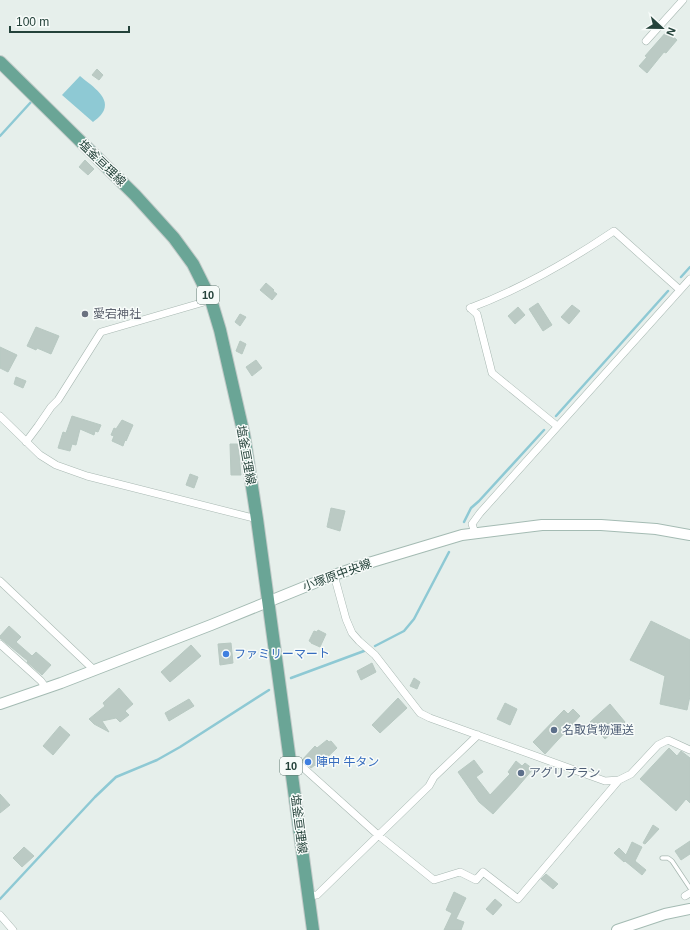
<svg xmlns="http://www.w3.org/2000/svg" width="690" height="930" font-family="Arial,'Noto Sans JP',sans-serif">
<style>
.water{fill:#8ec9d4}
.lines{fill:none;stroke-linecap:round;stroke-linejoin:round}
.stream{stroke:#8ec9d4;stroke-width:2.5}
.building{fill:#bbcac4;stroke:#b8c9c2}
.lane-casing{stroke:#a8b8b2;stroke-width:5}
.street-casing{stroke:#a8b8b2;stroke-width:8}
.secondary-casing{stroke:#a4bbb3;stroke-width:12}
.primary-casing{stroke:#c2cac8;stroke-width:14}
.lane{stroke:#fff;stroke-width:3.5}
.street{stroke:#fff;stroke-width:7}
.secondary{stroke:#fff;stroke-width:10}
.primary{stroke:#6aa596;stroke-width:12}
.worship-dot{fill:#6b7280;stroke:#f7fbf9;stroke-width:1.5}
.shop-dot{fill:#3f7fe0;stroke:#f7fbf9;stroke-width:1.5}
.service-dot{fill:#5c6f8a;stroke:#f7fbf9;stroke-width:1.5}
.labels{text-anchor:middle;stroke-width:3;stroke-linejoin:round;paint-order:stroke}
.shield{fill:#f7fbf9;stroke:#637a73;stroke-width:1}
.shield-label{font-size:11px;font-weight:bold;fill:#24423a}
.street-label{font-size:12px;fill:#24423a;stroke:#f7fbf9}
.worship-label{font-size:12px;fill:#5b616d;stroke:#f7fbf9;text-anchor:start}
.shop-label{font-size:12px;fill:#366cbe;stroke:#f7fbf9;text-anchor:start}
.service-label{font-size:12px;fill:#4e5e75;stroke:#f7fbf9;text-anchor:start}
</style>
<rect width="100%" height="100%" fill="#e6efeb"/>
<path class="water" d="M80 76C89 84 110 96 104 110 102 115 97 119 93 122L62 95Z"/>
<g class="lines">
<path class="stream" d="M0 136 31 102
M681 277 690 267
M556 416 668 291
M464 522 471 508 479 501 544 430
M375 646 404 631 414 619 449 552
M291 678 364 651
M0 899 95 797 116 777 157 760 180 747 269 690"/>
</g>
<path class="building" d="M667 31 677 40 666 53 664 52 647 73 639 66 647 57 645 56Z
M97 69 103 75 99 80 92 75Z
M85 160 94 169 88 175 79 167Z
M266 283 274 290 273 291 277 294 272 300 260 290Z
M538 303 552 325 543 331 529 309Z
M572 305 580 311 569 324 561 317Z
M518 307 525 315 515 324 508 316Z
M240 314 246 317 240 326 235 322Z
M36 327 59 336 51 354 37 348 36 350 27 346Z
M240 341 246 344 242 354 236 351Z
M0 347 17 355 8 372 0 368Z
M256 360 262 368 252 376 246 367Z
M16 377 26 381 23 388 14 384Z
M72 416 101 425 98 432 95 431 94 435 80 429 76 445 72 444 70 451 58 448 63 432 66 433Z
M122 420 133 425 126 441 125 440 123 446 112 441 114 436 111 435 114 428 116 429Z
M230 444H238L241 475H231Z
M190 474 198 477 194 488 186 485Z
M331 508 345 511 340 531 327 527Z
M651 621 690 640V696L687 710 660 704 665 676 630 660Z
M9 626 21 637 16 642 32 656 36 652 51 665 42 675 27 662 28 661 0 638V636Z
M318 630 326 634 320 647 311 643V642L309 641 314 631 317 632Z
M231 643 233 663 220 665 218 644Z
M191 645 201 656 170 682 161 672Z
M372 663 376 672 361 680 357 671Z
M414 678 420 682 417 689 410 686Z
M119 688 133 704 125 711 129 715 120 722 116 718 102 721 109 732 94 724 89 719 105 706 103 703Z
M398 698 407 708 380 733 372 725Z
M189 699 194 706 169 721 165 713Z
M505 703 517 709 510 725 497 719Z
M610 704 625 722 605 739 590 722Z
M573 709 580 716 545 754 533 742 564 710 568 714Z
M60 726 70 735 53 755 43 746Z
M327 740 329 742 331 741 337 748 317 767 315 765 311 768 302 760 315 746 317 748Z
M669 748 677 756 681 751 690 758V803L686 799 676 811 640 779Z
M474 760 483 772 476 777 490 795 510 774 508 772 516 761 522 766 525 763 533 769 515 790 493 814 479 802 458 772Z
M0 794 10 805 0 813Z
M653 825 659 829 645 844 643 843Z
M690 841V854L681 860 675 851Z
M632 842 642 847 635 861 646 870 642 875 625 861 624 862 614 853 619 848 626 855Z
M24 847 34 856 22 867 13 858Z
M546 874 558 884 553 889 541 879Z
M454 892 466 898 456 919 464 922 461 930H444L452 913 446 910Z
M495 899 502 905 493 915 486 909Z"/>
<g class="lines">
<defs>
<path id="lane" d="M662 858H668L672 861 690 888"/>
<path id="street" d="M646 41 683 0
M470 308C521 289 568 262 614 231L680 290
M470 308 477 314 492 373 557 426
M0 416 40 455 56 465 87 476 257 519
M26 442 38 426 51 407 58 400 101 332 211 300
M475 533 472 524 480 513 690 279
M334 575 346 619 352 633 359 641 375 655 420 713 430 718 605 781 619 780 631 774 658 745 668 740 690 750
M0 581 93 669
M0 644 41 681 46 688
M291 765 299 764 378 835 434 880 460 872 476 880 483 872 518 899 619 780
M308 896 317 895 429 786 434 777 478 735
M685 896 690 893
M0 915 13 930"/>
<path id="secondary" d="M0 704 61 683 211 625 334 575 372 562 462 535 542 525H601L656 529 690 535
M617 930 665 914 690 909"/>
<path id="primary" d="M0 62 135 195 174 238 193 264 211 300 220 330 244 435 257 519 313 930"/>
</defs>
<use href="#lane" class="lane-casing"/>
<use href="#street" class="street-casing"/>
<use href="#secondary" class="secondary-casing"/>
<use href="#primary" class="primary-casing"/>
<use href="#lane" class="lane"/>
<use href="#street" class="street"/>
<use href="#secondary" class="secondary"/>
<use href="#primary" class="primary"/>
</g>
<circle class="worship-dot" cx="85" cy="314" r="4"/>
<g class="shop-dot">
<circle cx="226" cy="654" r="4"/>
<circle cx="308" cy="762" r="4"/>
</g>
<g class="service-dot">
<circle cx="554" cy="730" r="4"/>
<circle cx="521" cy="773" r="4"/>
</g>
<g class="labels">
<g class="shield">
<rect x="197" y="286" width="22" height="18" rx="3"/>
<rect x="280" y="757" width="22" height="18" rx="3"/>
</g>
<g class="shield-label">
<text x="208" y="299">10</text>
<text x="291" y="770">10</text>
</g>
<g class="street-label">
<text transform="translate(102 163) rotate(44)" y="4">塩釜亘理線</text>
<text transform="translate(246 455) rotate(80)" y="4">塩釜亘理線</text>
<text transform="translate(337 575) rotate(-20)" y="4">小塚原中央線</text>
<text transform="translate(299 824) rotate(83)" y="4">塩釜亘理線</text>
</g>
<g class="worship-label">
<text x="93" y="318">愛宕神社</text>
</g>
<g class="shop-label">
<text x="234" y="658">ファミリーマート</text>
<text x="316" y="766">陣中 牛タン</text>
</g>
<g class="service-label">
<text x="562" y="734">名取貨物運送</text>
<text x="529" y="777">アグリプラン</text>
</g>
</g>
<g transform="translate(662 28) rotate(112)" stroke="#f7fbf9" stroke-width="3" paint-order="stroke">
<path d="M0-3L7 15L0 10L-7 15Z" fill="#24423a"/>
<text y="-6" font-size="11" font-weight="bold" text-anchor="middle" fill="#24423a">N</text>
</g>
<path d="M10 26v6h119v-6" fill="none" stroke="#24423a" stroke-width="2"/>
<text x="16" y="26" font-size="12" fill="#24423a" stroke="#f7fbf9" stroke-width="3" paint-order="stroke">100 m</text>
</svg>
